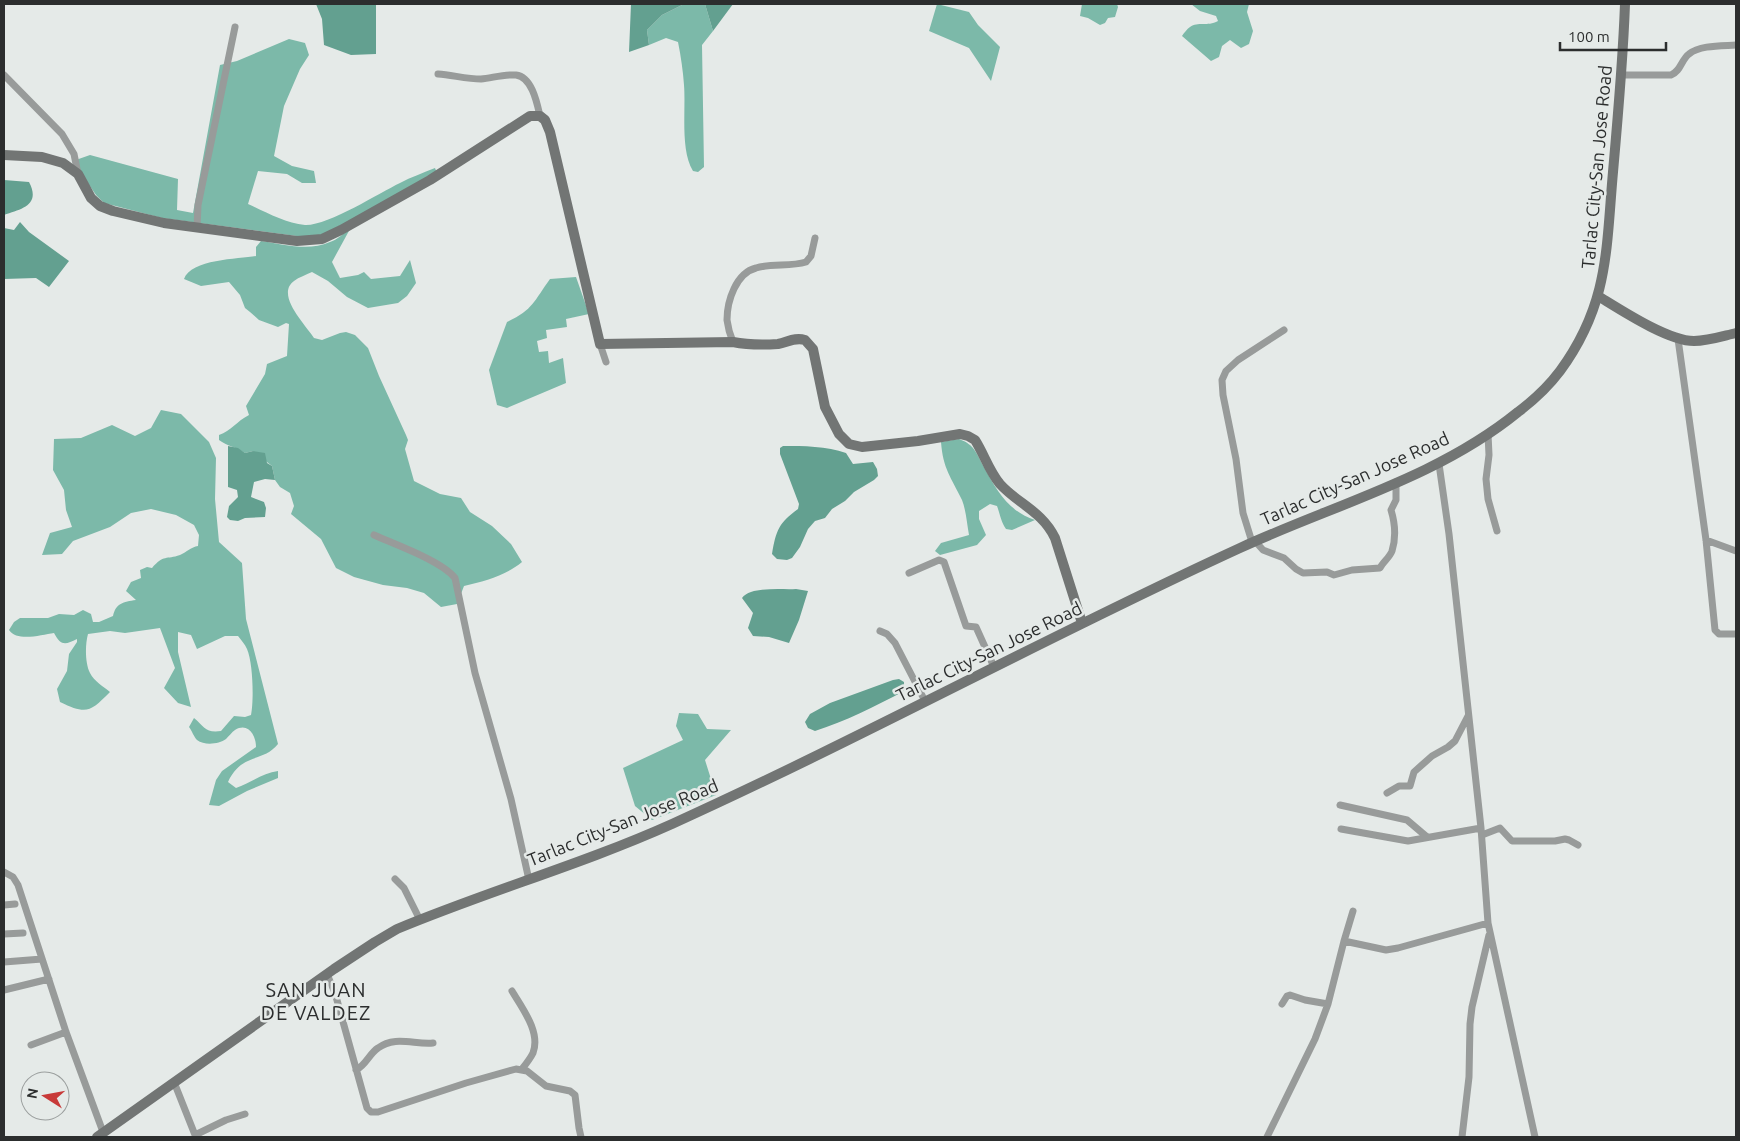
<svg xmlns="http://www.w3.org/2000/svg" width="1740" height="1141" font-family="Ubuntu,sans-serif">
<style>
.forest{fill:#7cb9a9}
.water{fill:#63a090}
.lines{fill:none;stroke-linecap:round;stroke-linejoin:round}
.street{stroke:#989b9a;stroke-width:7}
.secondary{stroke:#727574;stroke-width:10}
.labels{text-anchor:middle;stroke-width:5;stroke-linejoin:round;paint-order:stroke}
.street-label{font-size:18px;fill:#2c2e2e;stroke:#e5eae8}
.quarter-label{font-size:20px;letter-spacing:1px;fill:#2c2e2e;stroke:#e5eae8}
</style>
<rect width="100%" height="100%" fill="#e5eae8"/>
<path class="forest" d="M684 4H705L713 31 702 45 704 167 698 172 693 171C680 150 686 110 684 85 683 71 681 57 678 42L666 38 649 45 647 30 662 15Z
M937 4 969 12 978 25 1000 47 991 81 969 48 929 31Z
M1082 4H1117L1118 7 1115 17 1108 18 1105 23 1100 25 1088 18 1080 16Z
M1191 4H1249L1247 12 1253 31 1249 44 1241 48 1230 40 1222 46 1219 57 1211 61 1182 36C1184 33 1187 29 1190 27 1198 21 1207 27 1218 21L1216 16 1200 11Z
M289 39 305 43 309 55 300 69 284 106 274 156 292 166 314 171 316 183H302L287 174 258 171 248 204C266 212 285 223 305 225 328 226 379 193 400 183 411 177 423 173 435 168L437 173 327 234 304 237 162 218 104 203 96 195 73 161 90 155 178 179 177 210 193 213 220 65 237 61Z
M350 229 332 262 340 278 358 275 364 272 371 279 400 276 410 260 416 283 407 296 398 303 368 308 347 297 328 281 312 272C306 275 299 277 294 281 275 295 306 325 314 338L322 340 340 333 346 332 355 335 368 348 379 376 406 435 408 440 405 449 414 481 440 494 461 498 470 512 492 526 511 544 522 562C505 576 485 581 464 586L457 604 441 607 424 593 407 588 383 585 354 577 336 568 321 539 291 514 294 506 290 493 280 487 275 480 272 466 253 451 245 453C236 447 227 446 219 440V435C231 431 237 421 249 415L246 406 265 374 267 364 287 356 289 324 286 323 278 327 259 320 250 312 245 308 240 295 229 282 201 286 184 279C191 259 238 259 256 256V247L261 241C283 244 308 252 330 242 337 240 344 233 350 229Z
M576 277 589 314 566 319 567 327 546 330 547 338 537 341 539 352 548 351 549 363 563 358 566 383 507 408 497 405 489 370 507 322C533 310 534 301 550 279Z
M161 410 181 414 209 442 216 458 215 499 219 542 242 563 246 619 278 744C263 763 242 752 228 782L236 788C250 783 263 773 278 771V778L247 791 219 806 209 805 216 780 222 771 256 747C256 735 248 722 235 730 232 732 229 736 226 739 219 744 205 746 197 740 194 737 192 731 189 727L194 718C205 727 205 733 221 731L234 716 245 717 251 715C254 700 253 663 247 649 245 644 241 640 238 636H225L197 649 191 635 178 632V652L191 707 178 703 164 688 175 668 160 628 125 633 110 631 88 634C85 645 85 663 90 673 94 681 104 687 110 692 90 712 87 715 60 702L57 689 67 671 69 654 77 642V639C65 645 61 646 54 633 41 635 17 642 9 630L14 622 20 618H48L59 614 74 615 83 610 91 614 93 622H99L113 616C116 603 123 602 136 600L126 591 131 582 141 578 140 570 147 567 152 568C164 554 166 560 180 555 187 552 191 547 198 546L199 535 194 525 176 515 151 509 131 513 110 527 73 541 62 554 42 555 50 533 72 527 66 510 64 490 53 470 54 439 81 438 112 425 135 436 151 428Z
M959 439C975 445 976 453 984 467 997 491 1008 511 1035 520L1012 530 1006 529C1001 522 1000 514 997 506L990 504 979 511V519L986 535 977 545 940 555 935 551 941 543 969 535C967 524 966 510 962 500 951 477 943 469 941 442Z
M679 713 698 714 707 729 731 730 705 760 716 795 652 820 635 806 623 768 683 740 676 726Z"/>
<path class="water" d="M316 4H376V54L351 55 324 45 322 19Z
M631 4H684L662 15 647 30 649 45 629 52Z
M705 4H733L713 31Z
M4 180 29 182C41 205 22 209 4 215Z
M20 222 29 232 69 261 49 287 36 278 4 279V228L14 230Z
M228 446 238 448 245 453 253 451 265 453 267 463 272 466 275 480 265 479 254 482 251 497 264 502 266 508 265 517 245 518 238 521 230 520 227 517 229 506 238 497 237 490 228 487Z
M783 446C803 446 827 446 846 453L853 464 873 462 877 469 878 476 874 480 854 492 845 501 832 509 825 518 815 521 808 529 800 547 792 558 787 560 777 559 772 554C776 530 779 523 798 509L799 504 780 454V448Z
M796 589 808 591 799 620 789 643 769 637 753 636 748 628 753 613 742 598C751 586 782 590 796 589Z
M899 679 904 682V691C874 707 846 721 815 731L808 728 805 722 810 714 830 703 893 680Z"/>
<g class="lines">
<path class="street" d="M438 74C452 75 467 79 481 79 492 78 504 74 516 75 532 77 537 103 540 116
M4 75 62 134 74 154 78 174
M1622 75H1671C1681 71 1681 60 1689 54 1700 45 1722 46 1736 45
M197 228 198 205 235 27
M1678 339 1706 540 1715 630 1719 634H1736
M733 342C730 335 728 328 727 320 727 301 736 273 756 268 772 263 790 267 806 262L811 256 815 238
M600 344 606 362
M1488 434 1489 455 1486 479 1488 499 1497 531
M374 535C394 544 442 561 455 578L475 673 511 799 529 880
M1706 540 1736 551
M1255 541 1263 550 1284 558 1296 569 1303 573 1327 572 1334 575 1352 570 1380 568C1383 562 1390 557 1392 551 1396 538 1395 523 1391 510L1396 500V482
M1252 542 1243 513 1236 459 1223 395 1222 380 1226 371 1238 360 1284 330
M909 573 939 560 944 562 966 626 976 627 994 667
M880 631 887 634 895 643 925 701
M1387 793 1399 786H1410L1414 772 1432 756 1448 747 1455 741 1468 716
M1340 805 1407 820 1427 837
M1341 829 1408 841 1481 828
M1482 835 1500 828 1512 841H1555L1565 839 1569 840 1578 845
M4 872 13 877 18 885 66 1032 103 1132
M395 879 404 888 420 920
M4 905 15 904
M1488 923 1535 1137
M4 934 23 933
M1344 941 1353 911
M4 962 42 959
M327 974 335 993 367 1108 371 1112H378L466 1083 516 1069 527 1071 546 1086 570 1091 575 1095 579 1128 581 1137
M4 990 49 979
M512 991C522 1008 541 1032 533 1053 530 1059 526 1064 522 1069
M1282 1004 1287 996 1290 995 1305 1000 1328 1004
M31 1045 66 1032
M356 1070C366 1065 369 1054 378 1048 395 1035 415 1045 433 1043
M174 1082 195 1135 226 1120 245 1114
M1267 1137 1315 1039 1328 1004 1344 941 1386 950 1398 948 1488 923 1481 828 1449 534 1439 464
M1462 1137 1469 1077 1470 1024 1472 1007 1489 935"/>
<path class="secondary" d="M4 155 42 157 63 163 78 174 91 198 100 206 113 211 164 223 297 241 322 239 341 230 430 180 530 116H540L545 120 550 132 600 344 733 342C748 345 762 345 778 344 788 342 795 337 805 340L813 349 825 407 839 434 849 444 862 447 918 441 960 434 968 436 975 440C984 454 989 471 1000 484 1018 504 1042 511 1055 538L1082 623
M1598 296C1621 310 1668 341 1694 341 1708 341 1723 336 1736 333
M97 1137 334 969 375 942 397 929C488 891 583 864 672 824 864 737 1048 636 1240 548 1333 505 1437 478 1518 412 1534 400 1548 387 1560 371 1609 304 1606 250 1613 172 1618 116 1623 60 1625 4"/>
</g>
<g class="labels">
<g class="street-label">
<text transform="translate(1597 167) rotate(-85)" y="6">Tarlac City-San Jose Road</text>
<text transform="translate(1355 479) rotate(-24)" y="6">Tarlac City-San Jose Road</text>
<text transform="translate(989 652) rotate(-26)" y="6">Tarlac City-San Jose Road</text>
<text transform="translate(623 823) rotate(-22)" y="6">Tarlac City-San Jose Road</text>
</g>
<g class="quarter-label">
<text x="316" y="997">SAN JUAN<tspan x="316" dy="23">DE VALDEZ</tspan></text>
</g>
</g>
<rect width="1740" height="1141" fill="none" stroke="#2c2e2e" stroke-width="10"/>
<g transform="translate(45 1096) rotate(281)"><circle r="24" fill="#e5eae8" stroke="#9b9f9e"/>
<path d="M0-4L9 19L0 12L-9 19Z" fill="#c83a39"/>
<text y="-8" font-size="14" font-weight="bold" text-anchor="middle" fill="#2c2e2e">N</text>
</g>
<path d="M1560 42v8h106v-8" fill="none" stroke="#2c2e2e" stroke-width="2.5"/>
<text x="1568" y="42" font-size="15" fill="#2c2e2e" stroke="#e5eae8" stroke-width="4" paint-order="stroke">100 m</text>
</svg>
